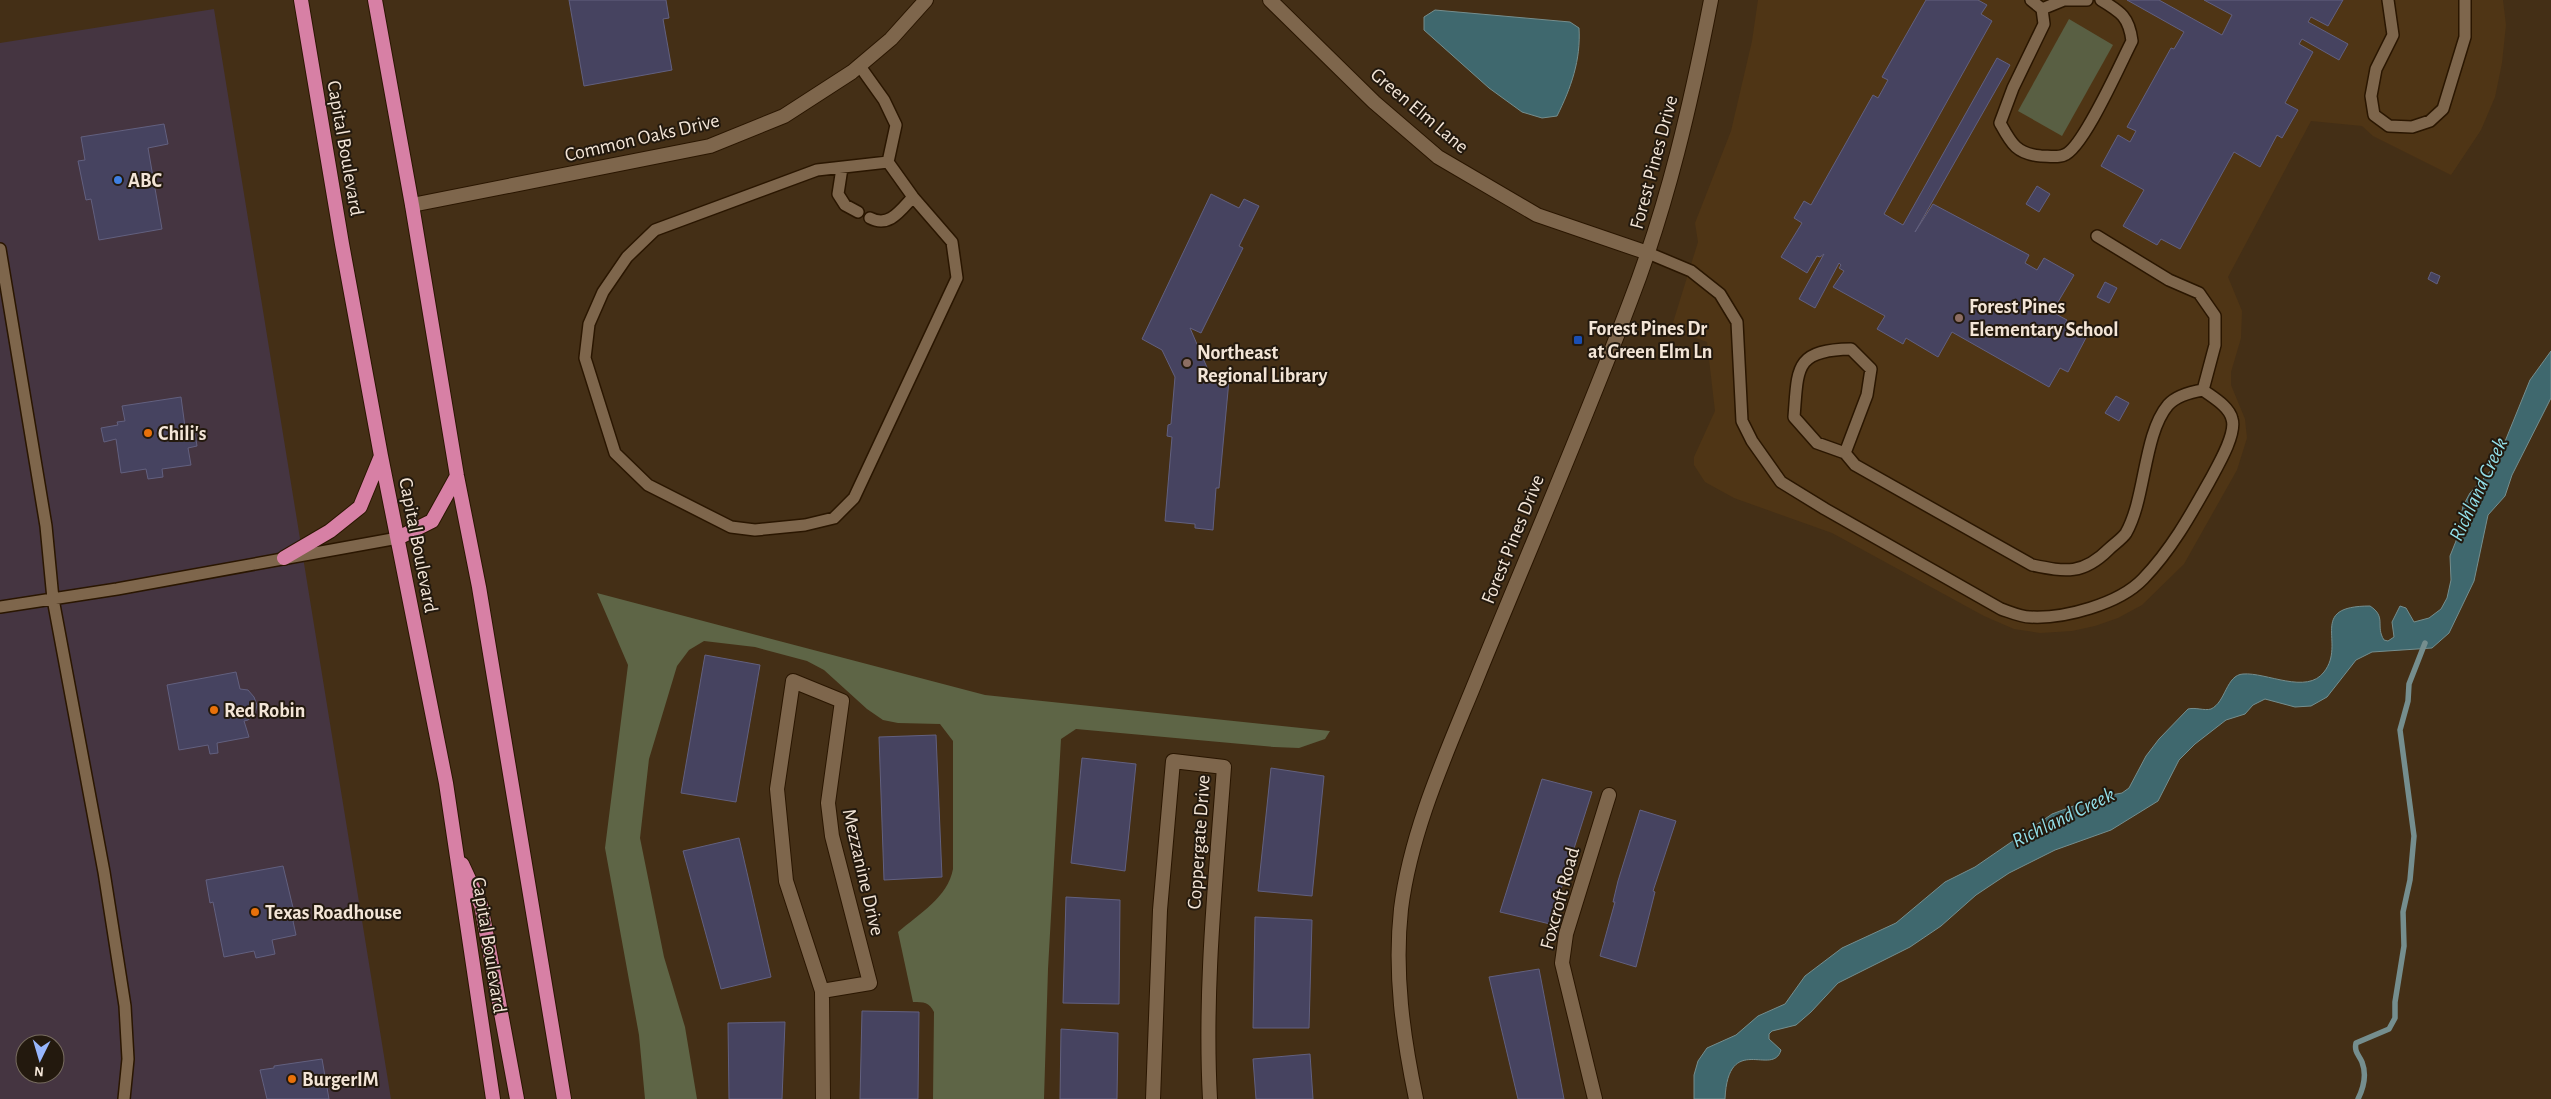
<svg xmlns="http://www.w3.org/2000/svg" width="2551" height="1099" font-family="'Alegreya Sans',sans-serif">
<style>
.commercial{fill:#453541;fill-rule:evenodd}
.built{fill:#4f3515}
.green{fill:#595f43}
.forest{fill:#5e6546}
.water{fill:#3f686e;stroke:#758e8e}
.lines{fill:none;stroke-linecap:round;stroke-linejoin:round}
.stream{stroke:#758e8e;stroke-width:5.5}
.building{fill:#464360;stroke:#62607f}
.service-casing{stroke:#2a1600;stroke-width:14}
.minor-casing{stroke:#2a1600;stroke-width:16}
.tertiary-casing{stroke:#2a1600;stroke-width:16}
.trunk-casing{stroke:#2a1600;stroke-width:16}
.service{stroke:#7e664c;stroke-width:11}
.minor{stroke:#7e664c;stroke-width:14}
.tertiary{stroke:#7e664c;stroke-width:14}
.trunk{stroke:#d780a5;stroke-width:14}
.shop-dot{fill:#3f7fe0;stroke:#23190e;stroke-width:2}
.education-dot{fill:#8d6e63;stroke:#23190e;stroke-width:2}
.transit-dot{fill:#1a4fb4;stroke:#23190e;stroke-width:2}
.food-dot{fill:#e8710a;stroke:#23190e;stroke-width:2}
.labels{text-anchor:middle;stroke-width:4;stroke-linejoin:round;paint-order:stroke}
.street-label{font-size:20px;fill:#f3e5d7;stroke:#23190e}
.poi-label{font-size:20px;font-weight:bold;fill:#f3e5d7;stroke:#23190e;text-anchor:start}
.water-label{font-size:21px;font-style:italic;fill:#92dfe9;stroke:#23190e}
</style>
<rect width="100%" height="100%" fill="#442f16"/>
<path class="commercial" d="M214 9 391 1099H0V43ZM25 1044H55V1074H25Z"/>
<path class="built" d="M1758 0H2503L2506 25 2502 63 2495 97 2481 130 2451 175 2373 136 2362 126 2311 121 2228 277 2242 311 2241 338 2231 372V385L2245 419 2247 438 2237 470 2184 564 2142 605 2118 618 2095 626 2072 631 2040 633 2014 629 1984 616 1832 533 1734 498 1705 482 1694 465V457L1715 411 1707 342 1671 329 1698 242 1695 223 1731 131 1752 41Z"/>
<path class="green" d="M2069 19 2113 45 2062 136 2018 111Z"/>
<path class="forest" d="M597 593 985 695 1330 731 1325 739 1299 748 1274 747 1076 729 1061 739 1048 969 1044 1099H933L934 1012C929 1002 924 1002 913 1002L898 932C919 914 948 897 953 869V741L940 724 898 723 883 720 867 709 824 670 807 661 755 647 704 641 689 650 677 666 649 759 640 838 664 957 685 1027 697 1099H645L639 1035 605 848 628 665Z"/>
<path class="water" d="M1435 10 1570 22 1579 28C1581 60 1571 88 1557 116L1542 118 1522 112 1489 88 1424 30V17Z
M2551 351V398L2512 475 2505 496 2488 515 2474 581 2449 633 2432 648 2372 652 2356 660 2327 697 2311 706 2295 707 2265 699 2253 705 2245 714 2226 720 2195 744 2179 760 2158 801 2111 830 2055 850 2009 873 1976 895 1941 926 1910 947 1838 983 1811 1012 1796 1025 1772 1031 1769 1034V1039L1781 1050C1773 1078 1728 1031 1725 1099H1694V1075L1698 1061 1707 1048 1736 1035 1758 1016 1785 1004 1805 976 1842 948 1896 923 1945 882 1975 867 2052 814 2095 798 2122 793 2129 788 2146 756 2159 739 2188 709C2196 707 2204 711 2211 709 2226 702 2226 675 2243 674 2266 672 2307 695 2324 672 2347 643 2306 606 2370 606 2387 617 2375 626 2384 640L2388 641 2394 637 2392 622 2400 606 2406 608 2414 622 2429 618 2441 609 2447 598 2451 580 2450 556 2456 541 2463 506 2470 493 2495 466 2530 380Z"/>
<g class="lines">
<path class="stream" d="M2358 1099C2364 1087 2367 1075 2362 1062 2359 1055 2354 1052 2356 1043L2389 1029 2395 1018V1002L2404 946 2403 912 2410 880 2414 836 2400 730 2408 701 2409 684 2425 643"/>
</g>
<path class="building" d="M569 0H666L669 18 663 19 672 70 584 86Z
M1926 0H1978L1987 5 1981 14 1992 21 1884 214 1903 225 1997 58 2010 65 1915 232 1933 204 2029 255 2025 263 2037 270 2044 258 2074 275 2052 312 2067 320 2064 325 2074 331 2076 327 2088 334 2068 372 2060 368 2049 387 1952 332 1938 357 1906 338 1903 344 1877 329 1885 316 1833 287 1844 271 1839 268 1841 265 1839 263 1815 308 1799 299 1824 254 1820 257 1817 256 1807 273 1781 257 1802 223 1794 218 1804 201 1811 205 1873 95 1878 98 1888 80 1882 77Z
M2127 0H2159L2222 35 2232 15 2204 0H2343L2328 26 2311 17 2308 22 2348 44 2339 60 2302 39 2299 44 2313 52 2285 103 2298 110 2282 138 2277 135 2260 167 2234 152 2180 249 2161 239 2157 245 2123 226 2144 190 2101 166 2118 135 2130 142 2136 131 2127 127 2171 48 2174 49 2184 32Z
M164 124 168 144 148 148 162 229 99 240 91 199 86 200 78 161 85 160 81 137Z
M2037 186 2050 194 2039 212 2026 204Z
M1211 194 1239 208 1244 199 1259 206 1239 246 1243 248 1201 333 1190 328 1212 379 1229 380 1219 488H1216L1213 530 1195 528V524L1165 521 1172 437 1167 436 1168 425 1171 424 1175 377 1162 350 1142 339Z
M2431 272 2440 276 2437 284 2428 279Z
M2105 282 2117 288 2109 303 2097 297Z
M2116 396 2129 403 2119 421 2105 413Z
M181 397 185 427 194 426 197 446 188 448 191 465 162 469 163 477 148 479 146 469 121 473 116 439 104 442 101 428 118 425 117 422 125 421 122 406Z
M705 655 760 665 736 802 681 793Z
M236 672 240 689 248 690 254 697 257 705 255 714 248 720 244 721 249 737 217 743 218 753 210 754 208 745 179 750 167 685Z
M936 735 942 877 884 880 879 737Z
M1082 758 1136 764 1125 871 1071 863Z
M1271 768 1324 776 1312 896 1258 891Z
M1542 779 1592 792 1550 924 1500 912Z
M1640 810 1676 821 1653 891 1655 892 1636 967 1600 956 1615 902H1613L1618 881Z
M739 838 771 977 721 989 683 851Z
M283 866 296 920 293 921 296 935 272 940 275 954 256 958 254 951 224 957 213 902 210 903 206 880Z
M1066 897 1120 900 1119 1004 1063 1003Z
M1255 917 1312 920 1309 1028H1253Z
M1539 969 1564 1099H1518L1489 977Z
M862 1011 919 1012 918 1099H860Z
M785 1022 782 1099H729L728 1023Z
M1061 1029 1118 1033 1117 1099H1060Z
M1310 1054 1313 1099H1256L1253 1059Z
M322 1059 329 1099H267L260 1070 274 1068V1066Z"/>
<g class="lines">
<defs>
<path id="service" d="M2031 0 2042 9 2044 24 2013 88 2000 123C2011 143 2016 154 2041 156 2048 156 2058 158 2064 155 2083 149 2121 62 2132 41 2129 17 2121 12 2101 0
M2388 0 2393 35 2376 69 2371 96 2374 115 2389 126 2412 127 2430 121 2443 109 2465 37V0
M2042 9 2064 0H2087
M859 65 884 100 896 125 888 162 817 170 655 230 627 257 603 292 589 324 585 358 615 453 648 485 731 527 755 530 805 525 834 518 854 498 957 278 952 242 913 197 888 162
M842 168 838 194 845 205 858 212
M870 218C889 228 900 211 913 197
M2097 236 2169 280 2199 293 2215 316V345L2203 390
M0 249 46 526 53 599 104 872 125 1006 128 1059 124 1099
M1648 253 1691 271 1720 294 1737 322 1742 421 1752 441 1781 482 1825 509 2001 609C2010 612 2021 617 2030 617 2064 619 2119 604 2143 579 2171 550 2190 516 2209 482 2217 467 2237 434 2232 419 2229 406 2212 397 2203 390 2191 392 2176 396 2168 405 2143 435 2146 498 2126 533 2122 539 2114 544 2109 549 2083 575 2066 572 2032 565L1855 465 1845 453 1817 443 1794 417C1798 368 1794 350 1851 349L1871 369 1867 395 1845 453
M0 607 117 589 398 538"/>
<path id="minor" d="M822 991 870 983 832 836 828 803 842 701 793 681 777 789 786 881 822 991 823 1099
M1153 1099 1160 910 1173 761 1224 767C1216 877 1204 988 1210 1099
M1595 1099 1562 963 1566 934 1609 795"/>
<path id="tertiary" d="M1270 0 1374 102 1438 157 1537 215 1648 253
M412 205 710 146 784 116 852 72 891 39 926 0
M1416 1099C1403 1037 1394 973 1401 909 1411 829 1447 752 1477 678 1528 553 1582 429 1630 302 1668 204 1691 103 1711 0"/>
<path id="trunk" d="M301 0 342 244 381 456 446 783 493 1099
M375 0 412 205 457 476 479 587 564 1099
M398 538 432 521 457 476
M284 558 330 531 360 507 381 456
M462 864 481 905 517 1099"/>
</defs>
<use href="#service" class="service-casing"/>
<use href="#minor" class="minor-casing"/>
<use href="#tertiary" class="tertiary-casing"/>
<use href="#trunk" class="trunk-casing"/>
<use href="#service" class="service"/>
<use href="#minor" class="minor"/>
<use href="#tertiary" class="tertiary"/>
<use href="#trunk" class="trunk"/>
</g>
<circle class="shop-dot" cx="118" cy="180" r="5"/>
<g class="education-dot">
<circle cx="1959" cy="318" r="5"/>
<circle cx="1187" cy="363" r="5"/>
</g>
<rect class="transit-dot" x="1573" y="335" width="10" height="10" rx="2.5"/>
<g class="food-dot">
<circle cx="148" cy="433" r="5"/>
<circle cx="214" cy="710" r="5"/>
<circle cx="255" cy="912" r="5"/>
<circle cx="292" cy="1079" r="5"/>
</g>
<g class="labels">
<g class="street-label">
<text transform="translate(1420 110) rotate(40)" y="7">Green Elm Lane</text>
<text transform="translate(642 137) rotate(-13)" y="7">Common Oaks Drive</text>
<text transform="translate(346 148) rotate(80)" y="7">Capital Boulevard</text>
<text transform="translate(1653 162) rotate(-75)" y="7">Forest Pines Drive</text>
<text transform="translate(1512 539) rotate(-68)" y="7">Forest Pines Drive</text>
<text transform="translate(419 545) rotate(79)" y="7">Capital Boulevard</text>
<text transform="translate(1198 842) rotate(-86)" y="7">Coppergate Drive</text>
<text transform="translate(864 872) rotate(77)" y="7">Mezzanine Drive</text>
<text transform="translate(1559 898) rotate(-75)" y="7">Foxcroft Road</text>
<text transform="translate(490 945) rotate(81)" y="7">Capital Boulevard</text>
</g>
<g class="poi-label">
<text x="128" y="187">ABC</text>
<text x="1969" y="313">Forest Pines<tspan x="1969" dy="23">Elementary School</tspan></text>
<text x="1588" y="335">Forest Pines Dr<tspan x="1588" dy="23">at Green Elm Ln</tspan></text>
<text x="1197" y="359">Northeast<tspan x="1197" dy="23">Regional Library</tspan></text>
<text x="158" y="440">Chili's</text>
<text x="224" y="717">Red Robin</text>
<text x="265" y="919">Texas Roadhouse</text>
<text x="302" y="1086">BurgerIM</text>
</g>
<g class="water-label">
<text transform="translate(2478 489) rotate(-65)" y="7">Richland Creek</text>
<text transform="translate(2063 817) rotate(-26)" y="7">Richland Creek</text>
</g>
</g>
<g transform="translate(40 1059) rotate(185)"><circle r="24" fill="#23190e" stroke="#766b5e"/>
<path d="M0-4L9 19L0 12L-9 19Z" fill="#97b6fd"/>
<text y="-8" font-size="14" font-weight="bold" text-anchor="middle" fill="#f3e5d7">N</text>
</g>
</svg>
